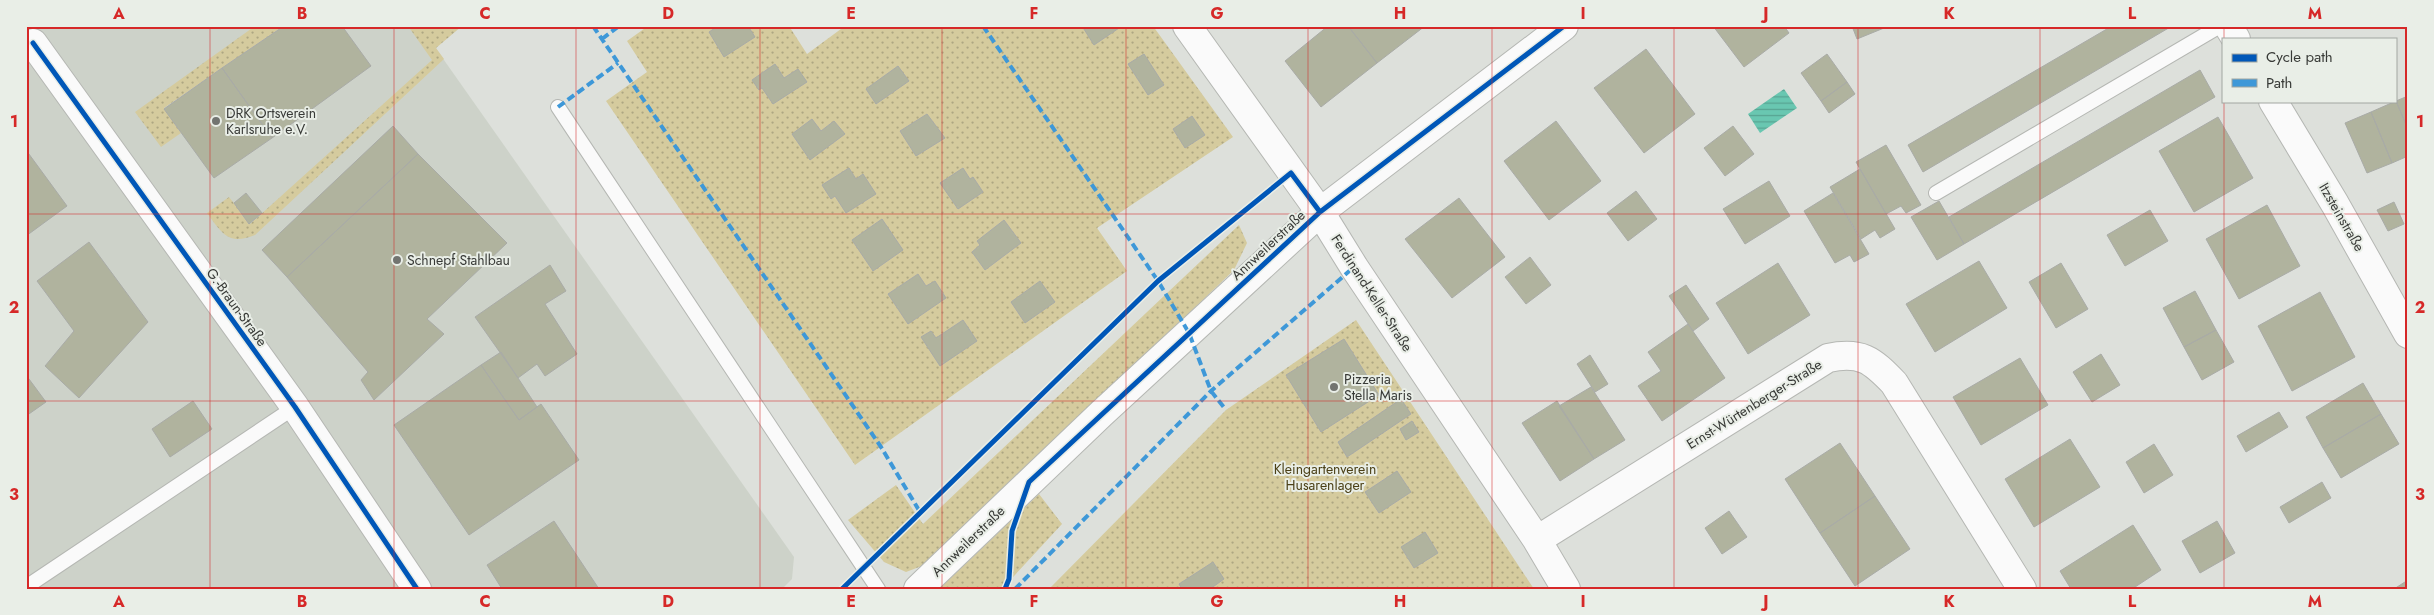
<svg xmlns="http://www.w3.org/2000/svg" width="2434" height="615" font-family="Jost,sans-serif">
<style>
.built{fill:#cdd2c9}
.grass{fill:url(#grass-dots)}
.water{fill:url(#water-rules)}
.building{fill:#b0b39e;stroke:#a9aba7}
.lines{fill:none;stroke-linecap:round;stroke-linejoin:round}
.service-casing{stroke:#b5b7b3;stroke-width:16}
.minor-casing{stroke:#b5b7b3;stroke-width:30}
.tertiary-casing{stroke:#b5b7b3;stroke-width:30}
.service{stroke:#fafafa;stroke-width:14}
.minor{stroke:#fafafa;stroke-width:28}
.tertiary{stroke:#fafafa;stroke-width:28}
.quiet{stroke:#3e98d8;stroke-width:4;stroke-dasharray:8 4;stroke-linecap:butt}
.cycleway-casing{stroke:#e9eee7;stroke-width:8}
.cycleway{stroke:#0057b8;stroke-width:5}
.grid{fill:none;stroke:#d62828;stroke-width:1;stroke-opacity:0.55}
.poi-dot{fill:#727470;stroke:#e9eee7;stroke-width:2}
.labels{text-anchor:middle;stroke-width:4;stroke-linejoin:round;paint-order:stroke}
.poi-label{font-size:14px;fill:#383a37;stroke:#e9eee7;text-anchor:start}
.street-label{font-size:14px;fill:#383a37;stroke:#e9eee7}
.park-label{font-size:14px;fill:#4b4017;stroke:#e9eee7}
.neatline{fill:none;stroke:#d62828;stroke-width:2}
.grid-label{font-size:16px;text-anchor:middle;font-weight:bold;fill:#d62828}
</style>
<defs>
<pattern id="grass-dots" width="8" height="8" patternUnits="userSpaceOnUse" patternTransform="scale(1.25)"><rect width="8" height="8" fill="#d5cb9e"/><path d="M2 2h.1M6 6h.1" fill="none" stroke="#aea682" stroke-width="1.8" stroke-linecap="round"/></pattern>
<pattern id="water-rules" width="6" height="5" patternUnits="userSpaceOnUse" patternTransform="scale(1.25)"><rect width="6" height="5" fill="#69c7b1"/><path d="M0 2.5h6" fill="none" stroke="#57a391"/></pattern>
</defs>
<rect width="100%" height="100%" fill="#dde0db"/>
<path class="built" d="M26 26H420L794 557 792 579 782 589H26Z"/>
<path class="grass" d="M255 26 282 27 164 108 181 133 161 147 135 112Z
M408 26H462L436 48 444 59 255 235C228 246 222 233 207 213L229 197 250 224 432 60Z
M648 26H789L807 54 845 26H1153L1233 137 1097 228 1127 271 855 465 606 101 647 72 627 41Z
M1239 225 1247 243 1234 270 927 564 906 572 884 562 848 520 896 485 923 524Z
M1356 320 1534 589H1049L1226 410Z
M1039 494 1062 524 1002 589H939Z"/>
<path class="water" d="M1784 89 1797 108 1760 133 1748 114Z"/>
<path class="building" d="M342 26 371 66 272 138 222 68 284 26Z
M718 26H748L755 37 724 57 709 32Z
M1082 26H1122L1094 45Z
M1328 26H1348L1377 63 1321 107 1285 61Z
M1348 26H1425L1377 63Z
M1713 26H1784L1789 33 1744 67Z
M1852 26H1883L1884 28 1857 39Z
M2112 26H2172L1923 172 1908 145Z
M1646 49 1695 114 1644 153 1594 88Z
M1144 54 1164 85 1148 95 1128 64Z
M1827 54 1847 82 1821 101 1801 73Z
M775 64 784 78 798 69 807 82 773 104 762 88 759 90 752 80Z
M898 66 909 81 876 104 866 89Z
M222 68 272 138 214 178 164 109Z
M2200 70 2215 97 1964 244 1949 217Z
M1847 82 1855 94 1829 113 1821 101Z
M2408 96V129L2396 101Z
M2396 101 2408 129V156L2392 163 2371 112Z
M2371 112 2392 163 2367 173 2345 123Z
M927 114 945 138 916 156 900 131Z
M1192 116 1205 135 1185 148 1173 129Z
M2218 117 2253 178 2194 212 2159 151Z
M812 119 821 131 834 121 845 134 810 160 792 134Z
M1556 121 1601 181 1549 220 1504 161Z
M393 126 418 154 287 277 262 250Z
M1733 126 1754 154 1725 176 1704 148Z
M1886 145 1921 205 1906 213 1901 206 1886 214 1856 162Z
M26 150 67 206 26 236Z
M418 154 507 243 427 319 444 334 374 400 361 380 368 372 287 277Z
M849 168 856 179 863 174 876 194 846 213 835 196 831 199 822 185Z
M963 168 970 179 973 177 983 192 958 209 940 183Z
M1860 169 1895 229 1880 238 1875 230 1861 239 1830 187Z
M1769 181 1790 216 1745 244 1723 209Z
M1636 191 1657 219 1628 241 1607 213Z
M246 193 262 213 249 224 234 203Z
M1833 193 1869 254 1854 262 1850 255 1835 263 1804 211Z
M1459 198 1505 257 1452 298 1405 239Z
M1939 201 1964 244 1937 260 1911 217Z
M2394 202 2404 224 2388 231 2377 210Z
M2267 205 2300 266 2239 299 2206 239Z
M2150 210 2168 241 2125 266 2107 235Z
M882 219 903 250 873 271 852 240Z
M1004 220 1021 243 985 270 972 252 980 245 977 241Z
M89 242 148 322 79 398 45 366 74 331 37 281Z
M1530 257 1551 285 1526 304 1505 277Z
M1979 261 2007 308 1935 352 1906 304Z
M1778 263 1810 315 1748 354 1716 303Z
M2061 263 2088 309 2056 328 2029 282Z
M550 265 566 291 545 304 577 354 545 376 537 364 518 378 475 317Z
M918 274 926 286 935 281 946 298 908 324 888 294Z
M1040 281 1055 302 1025 323 1011 302Z
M1686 285 1709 319 1693 331 1669 296Z
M2195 291 2216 330 2184 347 2163 308Z
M2320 292 2355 357 2292 391 2258 326Z
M963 320 977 341 940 366 921 337 931 331 936 338Z
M1688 324 1725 378 1662 421 1638 386 1661 371 1648 352Z
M2216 330 2234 362 2202 380 2184 347Z
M1344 339 1379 395 1321 432 1286 375Z
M501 352 537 407 519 420 481 365Z
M2101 354 2120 385 2092 402 2073 372Z
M1590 355 1608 384 1595 392 1577 364Z
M2020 358 2048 405 1981 445 1953 397Z
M481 365 519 420 541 404 579 460 469 535 394 425Z
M26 375 46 402 26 416Z
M2363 383 2381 414 2323 448 2306 417Z
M1591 387 1625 440 1594 459 1559 406Z
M1401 399 1411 414 1347 457 1338 442Z
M193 401 212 429 170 457 152 429Z
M1557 401 1594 459 1560 481 1522 423Z
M2279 412 2288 427 2246 452 2237 436Z
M2381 414 2399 444 2341 478 2323 448Z
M1412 421 1419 432 1406 440 1400 429Z
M2070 439 2100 487 2034 527 2005 479Z
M1840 443 1875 496 1820 533 1785 479Z
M2154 444 2173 475 2144 493 2126 462Z
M1397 471 1411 492 1379 513 1365 492Z
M2322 482 2331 498 2289 523 2280 507Z
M1875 496 1910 549 1855 586 1820 533Z
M1729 511 1747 537 1722 554 1705 528Z
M554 521 599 589H502L487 565Z
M2217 521 2235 553 2200 573 2182 541Z
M2133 525 2161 570 2132 589H2071L2060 571Z
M1425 532 1438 553 1414 568 1401 547Z
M1213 562 1224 579 1210 589H1182L1179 584Z
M2408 580V589H2394Z"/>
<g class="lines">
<defs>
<path id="service" d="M558 107 878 589
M1936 193 2220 26
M26 587 295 407"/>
<path id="minor" d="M1187 26 1320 212 1354 267 1537 540 1566 589
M2228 26 2236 39
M33 43 295 407 417 589
M2273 101 2335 204 2408 334
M1537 540 1828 358C1861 351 1872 360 1894 383L2022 589"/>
<path id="tertiary" d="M918 589 1101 414 1320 212 1564 26"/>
</defs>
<use href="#service" class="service-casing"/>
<use href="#minor" class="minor-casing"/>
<use href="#tertiary" class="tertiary-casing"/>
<use href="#service" class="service"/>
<use href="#minor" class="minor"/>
<use href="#tertiary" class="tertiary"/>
<path class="quiet" d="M593 26 881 447 920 512
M983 26 1158 281 1189 333 1211 391 1226 410
M602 39 619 26
M558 107 618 63
M1015 589 1211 391 1354 267"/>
<defs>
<path id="cycleway" d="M33 43 295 407 417 589
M842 589 1158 281 1291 173 1320 212
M1005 589 1009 579 1012 531 1029 482 1320 212 1564 26"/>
</defs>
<use href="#cycleway" class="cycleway-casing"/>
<use href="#cycleway" class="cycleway"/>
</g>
<path class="grid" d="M210 26V589M394 26V589M576 26V589M760 26V589M942 26V589M1126 26V589M1308 26V589M1492 26V589M1674 26V589M1858 26V589M2040 26V589M2224 26V39M2224 101V589M26 214H2408M26 401H2408"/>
<g class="poi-dot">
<circle cx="216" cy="121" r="5"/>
<circle cx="397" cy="260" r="5"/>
<circle cx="1334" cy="387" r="5"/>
</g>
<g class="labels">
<g class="poi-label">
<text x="226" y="118">DRK Ortsverein<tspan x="226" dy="16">Karlsruhe e.V.</tspan></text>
<text x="407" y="265">Schnepf Stahlbau</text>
<text x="1344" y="384">Pizzeria<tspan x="1344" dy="16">Stella Maris</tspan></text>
</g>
<g class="street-label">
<text transform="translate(2342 217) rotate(60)" y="5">Itzsteinstraße</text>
<text transform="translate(1268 245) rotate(-43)" y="5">Annweilerstraße</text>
<text transform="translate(1372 293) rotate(57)" y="5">Ferdinand-Keller-Straße</text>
<text transform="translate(237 307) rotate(54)" y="5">G.-Braun-Straße</text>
<text transform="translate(1754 404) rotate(-32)" y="5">Ernst-Würtenberger-Straße</text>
<text transform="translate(968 541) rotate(-44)" y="5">Annweilerstraße</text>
</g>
<g class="park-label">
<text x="1325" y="474">Kleingartenverein<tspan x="1325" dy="16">Husarenlager</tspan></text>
</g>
</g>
<rect width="2434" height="615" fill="none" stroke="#e9eee7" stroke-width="55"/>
<rect x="2222" y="38" width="175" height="65" fill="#e9eee7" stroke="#a2a6a1"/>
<rect x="2232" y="54" width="25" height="8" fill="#0057b8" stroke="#a2a6a1"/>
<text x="2266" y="62" font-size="15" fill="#383a37">Cycle path</text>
<rect x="2232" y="79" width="25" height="8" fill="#3e98d8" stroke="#a2a6a1"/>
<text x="2266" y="88" font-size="15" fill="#383a37">Path</text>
<rect x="28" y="28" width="2378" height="560" class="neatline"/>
<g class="grid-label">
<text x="119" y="19">A</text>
<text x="302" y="19">B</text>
<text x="485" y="19">C</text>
<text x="668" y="19">D</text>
<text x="851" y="19">E</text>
<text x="1034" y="19">F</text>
<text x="1217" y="19">G</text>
<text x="1400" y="19">H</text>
<text x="1583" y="19">I</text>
<text x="1766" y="19">J</text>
<text x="1949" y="19">K</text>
<text x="2132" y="19">L</text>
<text x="2315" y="19">M</text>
<text x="14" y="127">1</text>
<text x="2420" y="127">1</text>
<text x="14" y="313">2</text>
<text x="2420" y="313">2</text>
<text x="14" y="500">3</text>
<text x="2420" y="500">3</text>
<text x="119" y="607">A</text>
<text x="302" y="607">B</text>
<text x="485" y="607">C</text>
<text x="668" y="607">D</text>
<text x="851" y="607">E</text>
<text x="1034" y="607">F</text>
<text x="1217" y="607">G</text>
<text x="1400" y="607">H</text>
<text x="1583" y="607">I</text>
<text x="1766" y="607">J</text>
<text x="1949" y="607">K</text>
<text x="2132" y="607">L</text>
<text x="2315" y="607">M</text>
</g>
</svg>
